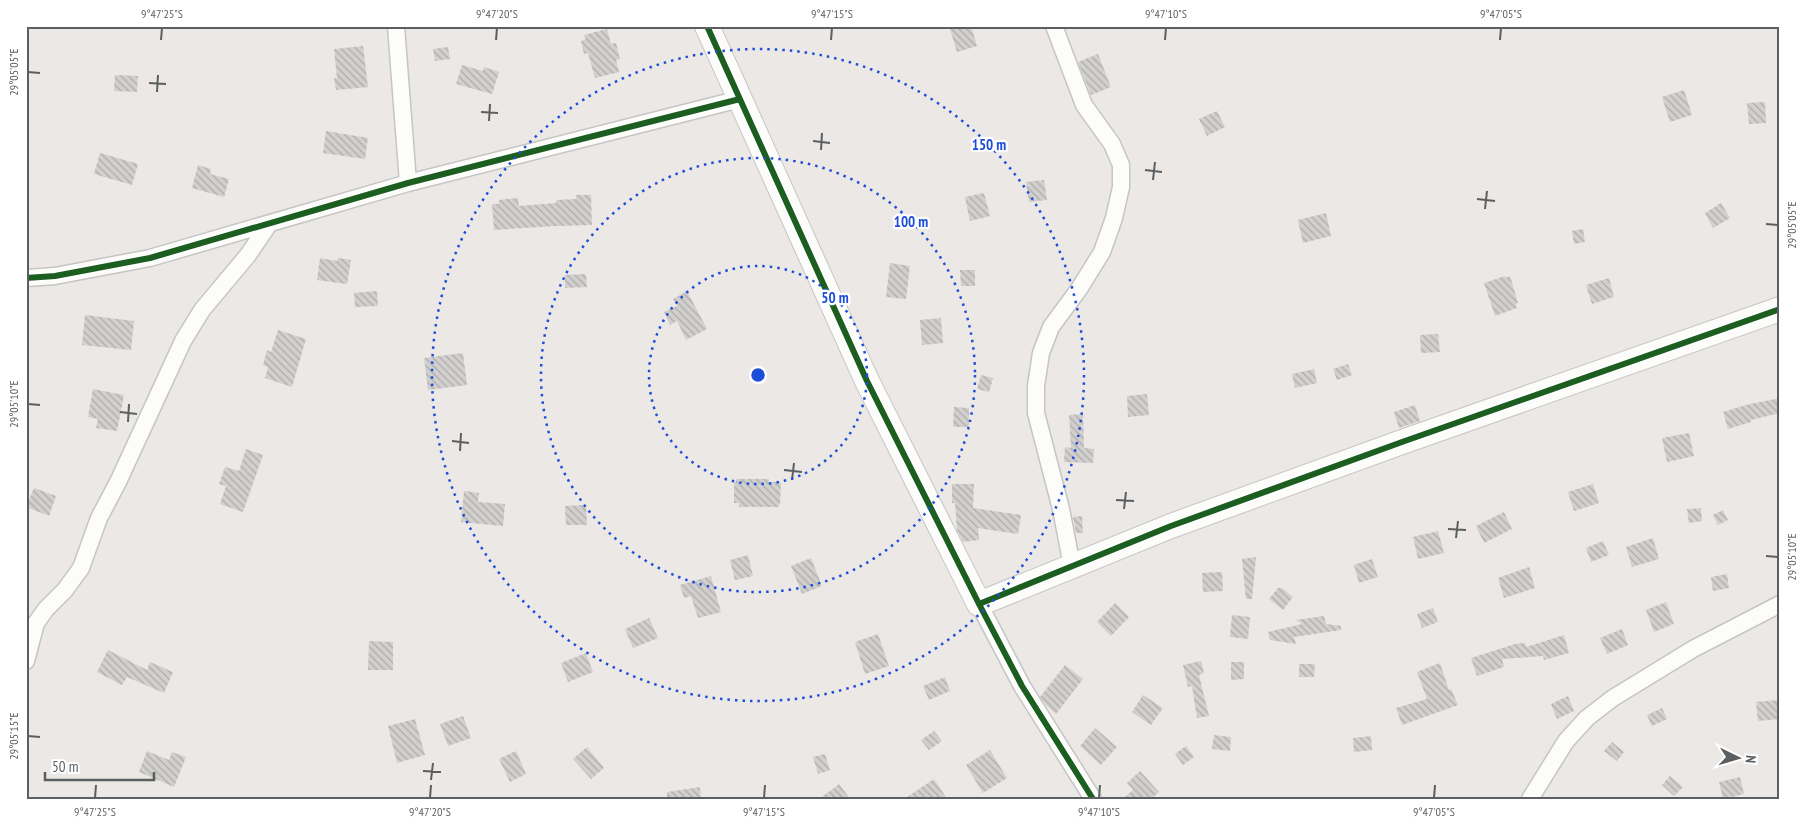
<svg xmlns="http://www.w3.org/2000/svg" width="1806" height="825" font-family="'PT Sans Narrow',sans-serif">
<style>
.building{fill:url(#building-back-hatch)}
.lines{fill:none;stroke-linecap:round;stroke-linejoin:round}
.street-casing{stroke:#c6c5c6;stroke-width:19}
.secondary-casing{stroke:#c6c5c6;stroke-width:26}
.street{stroke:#fcfcfb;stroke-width:16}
.secondary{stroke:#fcfcfb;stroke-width:24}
.cycleway-casing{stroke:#fff;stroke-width:9}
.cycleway{stroke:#1b5e20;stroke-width:6}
.ticks{fill:none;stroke:#5b5f62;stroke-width:2}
.ring{fill:none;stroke:#1d4ed8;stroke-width:2.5;stroke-dasharray:2.5 5}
.centre{fill:#1d4ed8;stroke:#fff;stroke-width:2.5}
.ring-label{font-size:15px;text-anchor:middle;font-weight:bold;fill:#1d4ed8;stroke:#fff;stroke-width:4.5;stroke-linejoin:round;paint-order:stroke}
.neatline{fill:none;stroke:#5b5f62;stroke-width:2}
.ticks-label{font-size:12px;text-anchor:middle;fill:#5b5f62}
</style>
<defs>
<pattern id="building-back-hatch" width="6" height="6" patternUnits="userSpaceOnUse" patternTransform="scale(1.25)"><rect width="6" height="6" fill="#d2d0ce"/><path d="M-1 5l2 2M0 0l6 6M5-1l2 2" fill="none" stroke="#adacab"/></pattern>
</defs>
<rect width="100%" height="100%" fill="#ebe8e5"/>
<path class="building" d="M949 26H971L977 46 957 52Z
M607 29 611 44 616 43 620 59 616 60 619 72 595 78 588 53 584 54 581 41 586 39 584 35Z
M363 46 368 87 336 90 334 78H337L334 49Z
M448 47 450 59 435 61 433 49Z
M1098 54 1111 87 1091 95 1078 62Z
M462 65 483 71 484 67 499 72 492 94 456 84Z
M115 75 138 76 137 92 114 91Z
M1684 90 1692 115 1670 122 1662 97Z
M1765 102 1766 123 1749 124 1747 103Z
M1217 111 1225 127 1207 136 1199 119Z
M326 131 368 138 365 159 323 153Z
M100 153 138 164 132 185 94 174Z
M198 165 211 169 210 174 229 179 224 197 192 188Z
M1044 180 1047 200 1029 202 1026 182Z
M984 193 990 216 970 221 965 197Z
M576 195H591L592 225 556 226 494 230 492 204H499V200L518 198 519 206 556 203V200L576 199Z
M1721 203 1730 218 1713 228 1705 213Z
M1326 213 1331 236 1303 243 1298 220Z
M1583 229 1585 242 1574 244 1572 231Z
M320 258 337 261 338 258 351 260 347 284 317 280Z
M890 263 910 266 906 299 886 297Z
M960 270H975V286H961Z
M586 274 587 287 565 288V275Z
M1505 276V278L1510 276 1518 303 1516 304 1517 308 1495 316 1484 283Z
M1609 278 1614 297 1592 304 1586 285Z
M377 291 378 306 355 307 354 293Z
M687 291 707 329 686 340 677 321 670 325 664 312 677 306 673 299Z
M85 315 134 321 131 350 82 345Z
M941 318 943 343 922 345 920 320Z
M278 330 306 339 292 387 265 378 268 367 263 365 267 350 271 352Z
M1438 334 1440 352 1421 353 1420 335Z
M463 353 467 385 428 390 424 358Z
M1348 364 1352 375 1337 380 1333 369Z
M1314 369 1317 383 1295 388 1292 374Z
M981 375 993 378 989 392 977 389Z
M93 389 124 395 117 431 96 428 98 419 88 417Z
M1147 394 1149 415 1128 417 1127 396Z
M1780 398V413L1751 420V422L1728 429 1723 412 1746 405Z
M1415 405 1420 421 1399 428 1394 412Z
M954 407 969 408V427H953Z
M1083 414 1084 448 1094 449 1093 463 1064 462 1065 447 1071 448 1069 415Z
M1689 433 1694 456 1667 462 1662 438Z
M246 449 263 455 243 512 220 504 226 486 219 484 225 467 239 471Z
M736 479H769V482H781L780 504H779V507H739V503H734V482H736Z
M952 484H974L973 508 1021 515 1018 534 978 528 979 540 963 542 957 530 955 503H952Z
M1593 484 1599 503 1574 511 1568 492Z
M34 488 56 496 49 516 26 507Z
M464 491 479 493 478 502 505 504 503 526 461 522Z
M586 505 587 525H566L565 506Z
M1701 508 1702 521 1689 523 1687 509Z
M1723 510 1728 520 1718 525 1713 515Z
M1504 512 1512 529 1484 543 1476 526Z
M1082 516 1083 533H1076L1073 517Z
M1438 531 1444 553 1418 559 1413 537Z
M1653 538 1659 559 1632 567 1626 547Z
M1603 541 1609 555 1591 562 1586 548Z
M748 555 753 576 735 580 730 560Z
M1256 557 1252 599H1246L1242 559Z
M811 558 822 586 802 594 791 566Z
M1372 559 1378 577 1359 583 1354 565Z
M1529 567 1535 588 1504 598 1498 578Z
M1222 572 1223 591 1203 592 1202 573Z
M1727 574 1729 588 1713 591 1711 577Z
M711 576 721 612 698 618 691 596 684 598 680 585Z
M1278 588H1282L1293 597 1283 610 1269 599Z
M1666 602 1674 624 1654 632 1646 610Z
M1115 603 1129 617 1111 636 1097 622Z
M1433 608 1438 622 1422 628 1417 614Z
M1232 615 1250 617 1248 639 1230 637Z
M1324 616 1326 624 1341 626V630L1294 637 1296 644 1270 640 1268 632 1302 624 1296 620Z
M649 618 658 638 633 648 625 629Z
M1622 629 1628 645 1607 654 1600 638Z
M878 634 889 666 865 674 855 642Z
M1564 635 1569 653 1544 660 1543 656 1502 659 1504 667 1477 676 1471 658 1515 644 1525 643 1526 647Z
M369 641 393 642V670H368Z
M108 650 147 670 150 662 173 672 164 693 127 677 122 685 97 672Z
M586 653 593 672 568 682 561 663Z
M1201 661 1204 673 1199 675 1209 716 1197 718 1192 686 1188 687 1183 665Z
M1231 662H1244V679L1231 680Z
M1440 663 1449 690 1451 689 1458 705 1402 725 1396 708 1427 699 1417 672Z
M1299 664H1315L1314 677H1299Z
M1065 665 1083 679 1056 714 1047 706 1040 697Z
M945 677 950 691 929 700 923 686Z
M1143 695 1163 708 1151 725 1132 712Z
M1568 696 1574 711 1557 719 1551 704Z
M1778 700 1780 719 1758 721 1756 702Z
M1662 708 1667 719 1652 726 1647 715Z
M463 716 471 738 448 746 440 724Z
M415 719 425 755 397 763 388 726Z
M1095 728 1117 747 1101 765 1080 746Z
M934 731 942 741 929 750 921 740Z
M1214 735 1231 737 1230 751 1212 749Z
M1371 736 1372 750 1354 752 1353 738Z
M1612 742 1624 752 1617 761 1604 751Z
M1186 746 1194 757 1183 765 1175 754Z
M587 747 604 768 591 779 573 759Z
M990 750 1007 778 983 793 966 765Z
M147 751 169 760 172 752 186 757 174 787 139 772Z
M516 751 526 774 510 782 499 759Z
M825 754 830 770 818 774 813 757Z
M1140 771 1159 792 1151 799H1123L1133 790 1127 783Z
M1670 776 1683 787 1674 796 1662 785Z
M1740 777 1744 794 1723 799 1719 782Z
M934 779 947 799H904Z
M839 784 850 799H819L834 788Z
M700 787 701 799H667V792Z"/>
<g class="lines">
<defs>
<path id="street" d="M396 26 408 183
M1054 26 1084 105 1112 144 1121 165V187L1114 218 1102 252 1079 289 1051 327 1041 353 1036 386V413L1061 509 1072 566
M26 278 55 276 150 258 408 183 740 99
M979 604 1022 686 1093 799
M26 661 36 623 46 609 65 590 81 568 99 518 118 482 183 341 202 310 248 255 269 224
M1530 799 1566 741 1587 718 1613 698 1693 649 1780 604"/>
<path id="secondary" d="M707 26 867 381 979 604 1171 526 1402 442 1780 309"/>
</defs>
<use href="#street" class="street-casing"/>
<use href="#secondary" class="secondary-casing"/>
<use href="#street" class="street"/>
<use href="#secondary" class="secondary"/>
<defs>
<path id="cycleway" d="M707 26 867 381 979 604 1022 686 1093 799
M26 278 55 276 150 258 408 183 740 99
M979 604 1171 526 1402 442 1780 309"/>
</defs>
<use href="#cycleway" class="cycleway-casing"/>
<use href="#cycleway" class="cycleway"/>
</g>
<path class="ticks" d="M161 40 162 28M496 40 497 28M831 40 832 28M1165 40 1166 28M1500 40 1501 28M28 72 40 73M149 83 166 84M157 92 158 75M481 112 498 113M489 121 490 104M813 141 830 143M821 150 822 133M1145 170 1162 172M1153 180 1155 162M1477 199 1495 201M1485 209 1487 191M1766 224 1778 225M28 404 40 405M120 412 137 414M128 422 129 404M452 441 469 443M460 451 461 433M784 470 802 472M792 480 794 463M1116 500 1134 501M1124 509 1126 492M1448 529 1466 530M1456 538 1458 521M1766 556 1778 557M28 736 40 737M423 771 441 772M431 780 433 763M95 798 96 785M430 798 431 785M764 798 765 785M1099 798 1100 785M1434 798 1435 785"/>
<g class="ring">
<circle cx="758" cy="375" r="109"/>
<circle cx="758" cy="375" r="217"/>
<circle cx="758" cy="375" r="326"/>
</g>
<circle cx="758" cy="375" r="8" class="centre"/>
<g class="ring-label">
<text x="989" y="150">150 m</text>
<text x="911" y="227">100 m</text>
<text x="835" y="303">50 m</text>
</g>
<rect width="1806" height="825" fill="none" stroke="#ffffff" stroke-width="55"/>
<g transform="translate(1738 758) rotate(95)" stroke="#ffffff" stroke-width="4" paint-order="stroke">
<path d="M0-4L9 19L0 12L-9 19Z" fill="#5b5f62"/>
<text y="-8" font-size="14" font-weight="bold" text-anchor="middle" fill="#5b5f62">N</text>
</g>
<path d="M45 772v8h109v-8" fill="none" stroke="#5b5f62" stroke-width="2.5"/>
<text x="52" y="772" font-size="15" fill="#5b5f62" stroke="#ffffff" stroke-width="4" paint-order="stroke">50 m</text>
<rect x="28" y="28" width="1750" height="770" class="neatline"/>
<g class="ticks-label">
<text x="162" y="18">9°47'25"S</text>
<text x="497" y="18">9°47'20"S</text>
<text x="832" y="18">9°47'15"S</text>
<text x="1166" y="18">9°47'10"S</text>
<text x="1501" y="18">9°47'05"S</text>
<text transform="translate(14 72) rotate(-90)" y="4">29°05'05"E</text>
<text transform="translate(1792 225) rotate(-90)" y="4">29°05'05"E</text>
<text transform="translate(14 404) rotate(-90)" y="4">29°05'10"E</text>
<text transform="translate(1792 557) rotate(-90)" y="4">29°05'10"E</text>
<text transform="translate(14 736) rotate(-90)" y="4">29°05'15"E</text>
<text x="95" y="816">9°47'25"S</text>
<text x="430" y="816">9°47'20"S</text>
<text x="764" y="816">9°47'15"S</text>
<text x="1099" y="816">9°47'10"S</text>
<text x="1434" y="816">9°47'05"S</text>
</g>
</svg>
